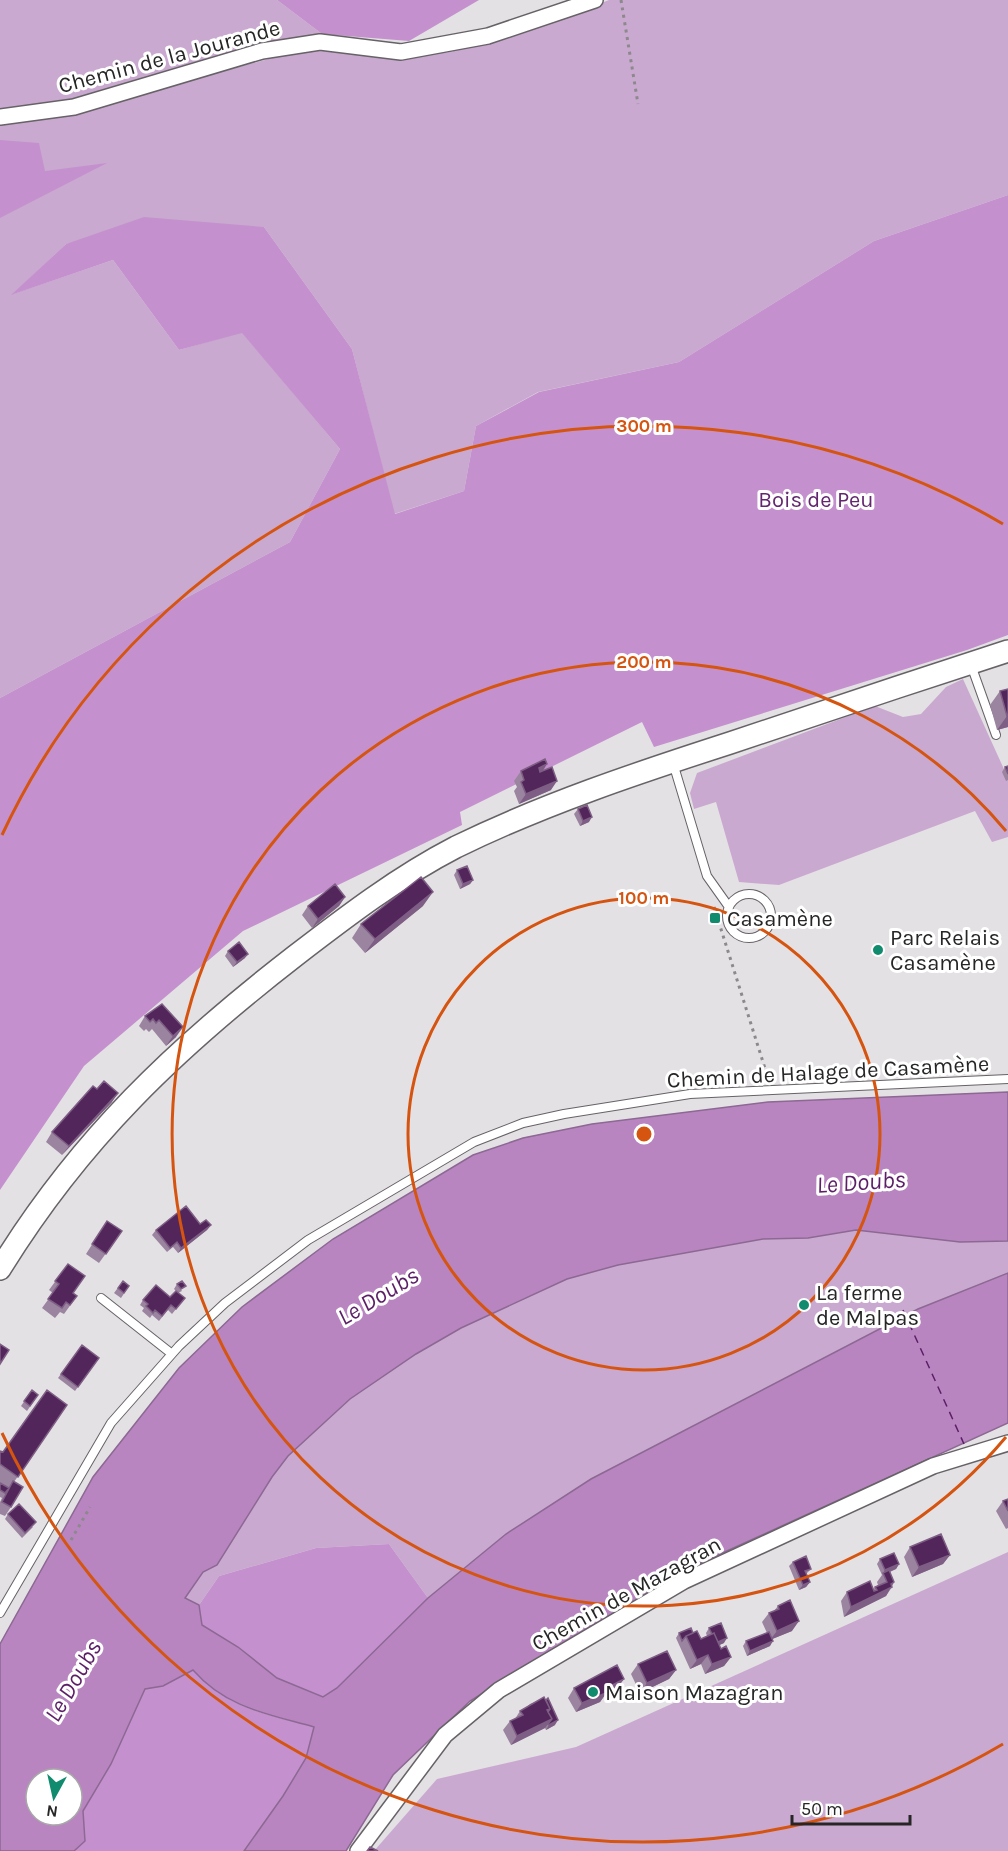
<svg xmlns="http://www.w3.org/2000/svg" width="1008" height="1851" font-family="Karla,sans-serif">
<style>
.green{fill:#caa9d0}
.forest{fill:#c491ce}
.water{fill:#b885c1;stroke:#8c6893;stroke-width:1.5;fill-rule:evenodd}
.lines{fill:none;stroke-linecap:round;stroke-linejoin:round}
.ferry{stroke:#5c1e67;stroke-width:1.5;stroke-dasharray:8 6;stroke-linecap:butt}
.service-casing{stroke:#666266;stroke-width:10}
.minor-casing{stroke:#666266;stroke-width:18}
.secondary-casing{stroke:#666266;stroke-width:24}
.path{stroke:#8b898b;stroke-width:3;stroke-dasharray:3 4.5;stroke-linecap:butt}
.service{stroke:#fff;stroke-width:8}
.minor{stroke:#fff;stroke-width:15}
.secondary{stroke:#fff;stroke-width:21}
.wall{fill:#9b84a0}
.shaded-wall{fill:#7e5e84}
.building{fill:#52265b;stroke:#7e5e84;stroke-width:1.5}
.ring{fill:none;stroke:#d5540f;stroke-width:3}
.poi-dot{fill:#108b6e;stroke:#fff;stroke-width:2}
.labels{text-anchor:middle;stroke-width:6;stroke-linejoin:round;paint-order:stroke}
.street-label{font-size:22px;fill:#272627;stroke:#fff}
.park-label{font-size:22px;fill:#63266f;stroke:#fff}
.poi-label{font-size:22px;fill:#272627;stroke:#fff;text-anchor:start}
.water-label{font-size:24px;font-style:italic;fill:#5c1e67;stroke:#fff}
.centre{fill:#d5540f;stroke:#fff;stroke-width:3}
.ring-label{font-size:18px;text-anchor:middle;font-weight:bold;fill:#d5540f;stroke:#fff;stroke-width:6;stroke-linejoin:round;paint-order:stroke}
</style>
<rect width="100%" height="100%" fill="#e4e1e5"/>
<path class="green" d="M0 0H277L322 34 253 47 73 102 0 112Z
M609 0H1008V195L874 241 679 362 538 392 476 426 464 491 394 514 352 349 264 227 66 244 13 294 113 260 179 350 242 332 340 449 290 542 0 698V123L76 112 319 45 402 57 450 52 539 27Z
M963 679 1008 778V837L992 842 975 811 779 885 739 882 716 802 694 809 690 793 697 773 875 706 903 717 921 714 946 687Z
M856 1230 960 1242 1008 1241V1273L918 1309 591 1479 506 1534 428 1598 389 1544 316 1548 219 1576 199 1605 185 1598 203 1572 217 1565 272 1477 288 1456 350 1399 416 1354 461 1328 567 1279 618 1265 763 1239 808 1238Z
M1008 1552V1851H374L437 1779 576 1747Z"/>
<path class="forest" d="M277 0H479L409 41 322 34Z
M0 140 39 143 45 171 107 163 0 218Z
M1008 195V635L967 650 654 747 642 722 460 812 462 825 243 931 84 1066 0 1190V698L290 542 340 449 242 333 179 350 113 260 11 295 66 244 144 217 264 227 352 349 395 514 464 491 476 426 539 392 679 362 874 241Z
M389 1544 428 1598 337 1688 322 1697 277 1678 238 1647 202 1625 199 1605 219 1576 316 1548Z
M193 1670C227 1709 267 1714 315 1727L306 1758 283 1796 244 1851H74L85 1841 83 1811 111 1764 145 1689 163 1686Z"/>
<path class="water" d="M1008 1092V1241L960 1242 856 1230 808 1238 763 1239 618 1265 567 1279 461 1328 416 1354 350 1399 288 1456 272 1477 217 1565 203 1572 185 1598 199 1605 202 1625 238 1647 277 1678 323 1697 337 1688 428 1598 506 1534 591 1479 918 1309 1008 1273V1423L696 1565 545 1654 470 1701 393 1775 346 1851H244L283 1796 306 1758 314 1727C268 1714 226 1708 193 1670L163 1686 145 1689 111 1764 83 1811 85 1841 74 1851H0V1644L93 1477 179 1368 242 1307 333 1239 473 1155 523 1138 592 1124 768 1102ZM36 1779H72V1815H36Z"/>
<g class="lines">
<path class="ferry" d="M903 1310 964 1444"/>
<defs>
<path id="service" d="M971 665 996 735
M673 763 707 876 729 907
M727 916a22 22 0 1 1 44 0a22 22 0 1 1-44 0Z
M101 1298 172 1354
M0 1613 111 1423 179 1346 225 1303 308 1240 474 1142 523 1123 564 1114 690 1094 1008 1079"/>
<path id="minor" d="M0 117 74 107 262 51 320 42 401 52 488 36 595 0
M358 1851 445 1735 499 1690 684 1581 933 1466 1008 1443"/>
<path id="secondary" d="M0 1269C80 1139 175 1049 295 956 347 916 398 877 456 847 544 804 637 773 730 743 823 712 915 681 1008 651"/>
</defs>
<use href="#service" class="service-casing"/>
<use href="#minor" class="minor-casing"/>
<use href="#secondary" class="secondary-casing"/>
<path class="path" d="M621 0 638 104
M714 907 769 1081
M71 1540 90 1507"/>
<use href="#service" class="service"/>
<use href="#minor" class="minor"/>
<use href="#secondary" class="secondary"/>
</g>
<path class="wall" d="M1008 689V727L997 730 990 705 1000 691Z
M1008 766V780L1006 781 1002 772 1005 767Z
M521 771H542L551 790 519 804 514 791 517 787 514 781Z
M578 809 589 822 580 826 574 814Z
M457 870 473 880 470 884 460 889 454 875Z
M345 897 339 906 312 928 302 915 308 906Z
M423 906 365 953 352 938 361 924Z
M228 951 245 958 233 967 225 956Z
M162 1004 176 1037 166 1046 152 1029 149 1032 146 1029 144 1031 139 1026 145 1016Z
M97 1089 112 1102 62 1155 46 1142 52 1132Z
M107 1221 122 1231 99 1263 86 1254Z
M200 1224 211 1225 207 1230 178 1253 173 1247 167 1252 152 1235 156 1230Z
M68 1264 73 1293 77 1296 64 1314 60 1312 55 1318 42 1308 53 1293 49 1290Z
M123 1281 129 1286 121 1298 114 1293Z
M177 1284 182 1291 178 1293 181 1303 172 1314 168 1310 159 1321 152 1315 150 1318 142 1311 144 1308 140 1305 143 1300 170 1297 176 1291 174 1289Z
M82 1345 99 1358 75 1391 58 1378Z
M32 1390 38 1395 27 1411 21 1406Z
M67 1405 14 1482 11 1507 5 1516 0 1514V1502L2 1498 0 1497V1451L3 1452Z
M1008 1499V1528L1006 1529 996 1511 1003 1501Z
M8 1514 33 1527 22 1538 5 1519Z
M910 1547 950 1555 943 1564 912 1577 904 1557Z
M880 1559 899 1564 896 1569 890 1572 894 1582 892 1586V1587L886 1596 844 1617 841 1601 847 1592 873 1590 875 1587 878 1585 877 1582 882 1575 877 1564Z
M793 1562 811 1569 806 1574 810 1582 806 1587 799 1590 789 1566Z
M778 1606 792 1631 772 1639 770 1646 747 1656 743 1646 746 1641 767 1633 762 1622 769 1613 774 1611Z
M709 1628 724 1643 719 1645 721 1649 731 1657 724 1666 705 1674 701 1664 690 1669 676 1638 679 1633H693L701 1639 707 1636 706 1633Z
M638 1664 676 1670 669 1679 640 1693 631 1674Z
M624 1679 617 1688 605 1695 600 1702 576 1712 568 1698 574 1688Z
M540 1700 555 1725 546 1730 545 1728 511 1745 503 1730 510 1721 515 1719 520 1711 528 1706 530 1704Z"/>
<path class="shaded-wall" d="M1008 715V727L997 730 1007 716Z
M547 764 541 774 539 768Z
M557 781 551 790 519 804 526 794Z
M592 817 589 822 580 826 583 821Z
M473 880 470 884 460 889 463 884Z
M433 892 423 906 365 953 375 939Z
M345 897 339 906 312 928 318 919Z
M248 954 245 958 233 967 237 962Z
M183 1027 176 1037 166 1046 173 1036Z
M118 1093 112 1102 62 1155 69 1146Z
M211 1225 207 1230 178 1253 181 1248Z
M950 1555 943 1564 912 1577 919 1567Z
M899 1564 896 1569 884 1574 883 1573 882 1575 885 1570Z
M810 1582 806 1587 799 1590 803 1585Z
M894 1582 886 1596 844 1617 851 1607Z
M799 1621 792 1631 770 1640 777 1631Z
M727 1638 724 1643 713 1648 716 1643Z
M773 1641 770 1646 747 1656 750 1651Z
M708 1655 701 1664 690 1669 697 1660Z
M731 1657 724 1666 705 1674 712 1664Z
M676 1670 669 1679 640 1693 647 1683Z
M624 1679 617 1688 605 1695 600 1702 576 1712 582 1703Z
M552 1719 545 1728 511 1745 517 1736Z
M558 1720 555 1725 546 1730 549 1725Z"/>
<path class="building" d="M1008 689V715L1007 716 1000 691Z
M545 759 547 764 539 768 540 772 552 767 557 781 526 794 521 782 524 780 521 771Z
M1008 766V774L1005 767Z
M587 805 592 817 583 821 578 809Z
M467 866 473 880 463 884 457 870Z
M421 877 433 892 375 939 361 924Z
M335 884 345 897 318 919 308 906Z
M239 942 248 954 237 962 228 951Z
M162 1004 183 1027 173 1036 159 1020 156 1023 153 1019 150 1022 145 1016Z
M104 1081 118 1093 69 1146 52 1132 93 1086 97 1089Z
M186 1206 200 1224 206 1220 211 1225 181 1248 177 1242 170 1248 156 1230Z
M107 1221 122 1231 106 1254 92 1244Z
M68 1264 85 1276 73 1293 77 1296 70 1305 66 1302 62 1308 48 1299 59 1284 55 1281Z
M123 1281 129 1286 124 1293 118 1288Z
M182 1281 186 1286 181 1289 177 1284Z
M156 1285 170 1297 176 1291 185 1298 176 1309 171 1305 162 1316 155 1310 153 1313 146 1306 148 1304 143 1300Z
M0 1344 9 1350 0 1364Z
M82 1345 99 1358 78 1387 61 1374Z
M32 1390 38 1395 30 1406 24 1401Z
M47 1390 67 1405 18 1477 0 1464V1451L3 1452Z
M13 1481 23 1487 11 1507 2 1502Z
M0 1483 9 1488 5 1493 0 1490Z
M1008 1499V1511L1003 1501Z
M19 1504 36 1522 25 1533 8 1514Z
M941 1534 950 1555 919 1567 910 1547Z
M894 1553 899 1564 885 1570 880 1559Z
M806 1556 811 1569 805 1571 810 1582 803 1585 793 1562Z
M889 1570 894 1582 891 1584 892 1587 851 1607 847 1592 870 1581 874 1591 877 1590 875 1587 887 1582 883 1573Z
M790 1600 799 1621 777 1631 769 1613 779 1609 778 1606Z
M721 1623 727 1638 718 1642 714 1633 712 1634 709 1628Z
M691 1628 693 1633 686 1636 682 1641 679 1633Z
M697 1631 701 1639 714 1633 721 1649 726 1646 731 1657 712 1664 708 1655 697 1660 686 1636Z
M769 1632 773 1641 750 1651 746 1641Z
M667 1651 676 1670 647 1683 638 1664Z
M617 1665 624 1679 605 1689 606 1693 582 1703 574 1688Z
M544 1697 550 1709 547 1710 552 1719 517 1736 510 1721 523 1715 520 1711Z
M548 1698 558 1720 549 1725 548 1724 552 1719 548 1712 550 1709 546 1700Z
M370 1847 378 1851H367Z"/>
<g class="ring">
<circle cx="644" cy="1134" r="236"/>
<path d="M1006 1437A472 472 0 1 1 1006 831"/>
<path d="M1003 1744A708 708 0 0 1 2 1433M2 835A708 708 0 0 1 1003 524"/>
</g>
<g class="poi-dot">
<rect x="709" y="912" width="12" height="12" rx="3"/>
<circle cx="878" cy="950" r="6"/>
<circle cx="804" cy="1305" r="6"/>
<circle cx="593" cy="1692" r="6"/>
</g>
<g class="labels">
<g class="street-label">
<text transform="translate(169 56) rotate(-15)" y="8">Chemin de la Jourande</text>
<text transform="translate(828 1071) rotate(-3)" y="8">Chemin de Halage de Casamène</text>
<text transform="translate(626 1593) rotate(-29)" y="8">Chemin de Mazagran</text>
</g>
<g class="park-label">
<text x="816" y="507">Bois de Peu</text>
</g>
<g class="poi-label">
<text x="727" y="926">Casamène</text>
<text x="890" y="945">Parc Relais<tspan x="890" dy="25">Casamène</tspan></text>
<text x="816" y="1300">La ferme<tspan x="816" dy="25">de Malpas</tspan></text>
<text x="605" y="1700">Maison Mazagran</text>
</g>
<g class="water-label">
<text transform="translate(861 1182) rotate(-4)" y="8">Le Doubs</text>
<text transform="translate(378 1296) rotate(-31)" y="8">Le Doubs</text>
<text transform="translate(73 1681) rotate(-60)" y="8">Le Doubs</text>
</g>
</g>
<circle cx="644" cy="1134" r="9" class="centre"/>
<g class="ring-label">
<text x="644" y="432">300 m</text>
<text x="644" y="668">200 m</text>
<text x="644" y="904">100 m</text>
</g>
<g transform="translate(54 1797) rotate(188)"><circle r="28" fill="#ffffff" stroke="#a9a8a9" stroke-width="1.5"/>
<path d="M0-4.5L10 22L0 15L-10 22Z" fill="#108b6e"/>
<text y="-9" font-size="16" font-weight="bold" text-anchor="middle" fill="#272627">N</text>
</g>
<path d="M792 1815v9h118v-9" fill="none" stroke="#272627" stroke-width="3"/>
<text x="801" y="1815" font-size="18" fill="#272627" stroke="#ffffff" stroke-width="4.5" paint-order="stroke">50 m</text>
</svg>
